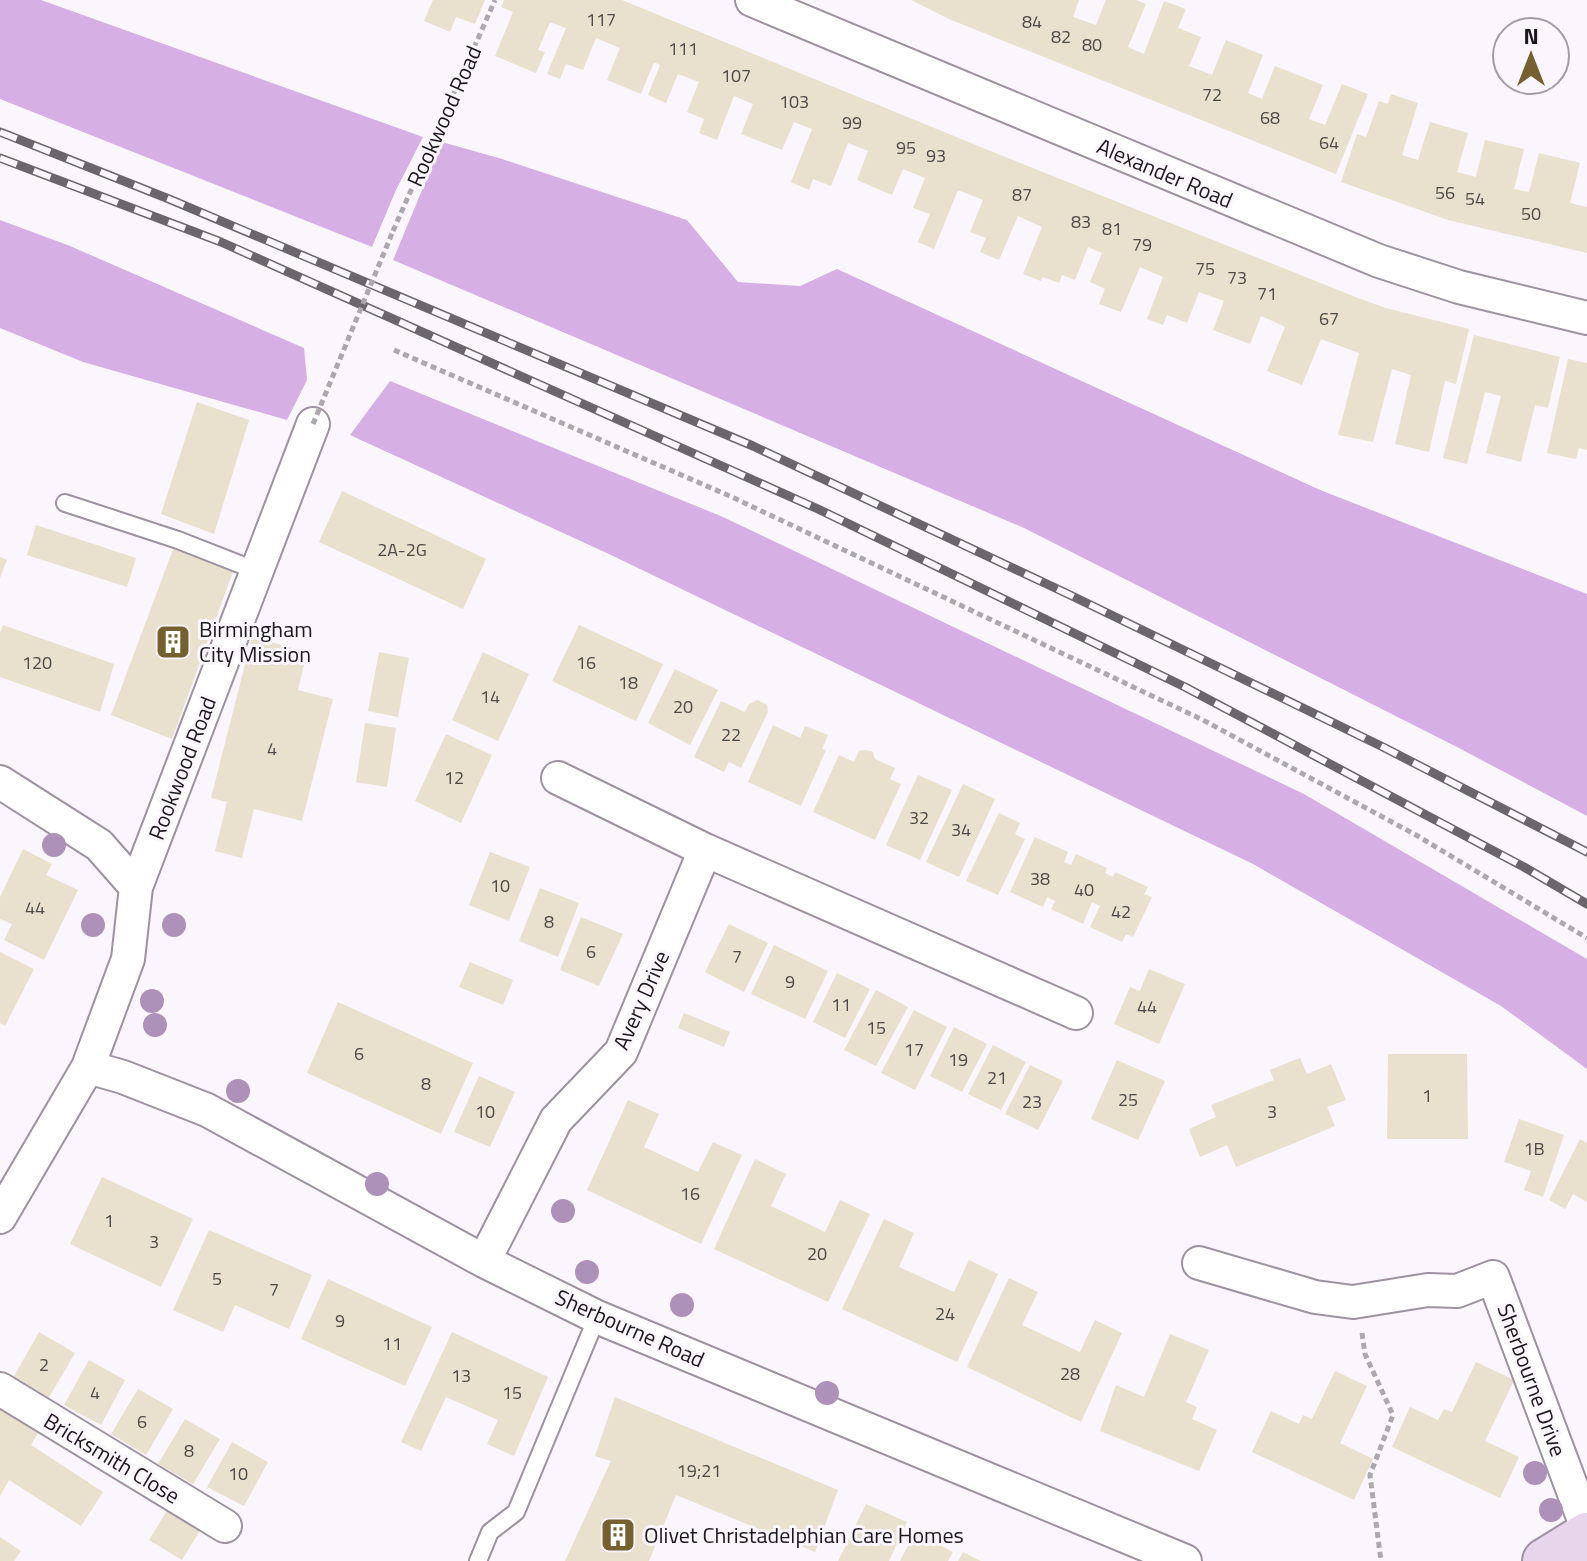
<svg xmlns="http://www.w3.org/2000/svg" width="1587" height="1561" font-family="'Titillium Web',sans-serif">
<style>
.forest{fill:#d6b0e4}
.building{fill:#e9e0cd}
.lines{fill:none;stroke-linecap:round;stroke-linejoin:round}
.lane-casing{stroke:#9e91a2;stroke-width:20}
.street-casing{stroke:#9e91a2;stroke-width:36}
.secondary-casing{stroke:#9e91a2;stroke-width:48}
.path{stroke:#ada8af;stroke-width:5;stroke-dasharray:6 4;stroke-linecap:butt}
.lane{stroke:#fff;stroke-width:16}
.street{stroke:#fff;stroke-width:32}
.secondary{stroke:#e6d5eb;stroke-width:44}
.rail-casing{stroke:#6a666c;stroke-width:9}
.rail{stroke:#fbf5fd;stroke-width:6;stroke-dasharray:18;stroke-linecap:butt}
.path-bridge{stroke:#ada8af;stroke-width:5;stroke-dasharray:6 4;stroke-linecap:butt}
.tree{fill:#ae91b8}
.labels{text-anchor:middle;stroke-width:6;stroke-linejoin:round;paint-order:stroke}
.number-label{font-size:18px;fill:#4f4a4a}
.street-label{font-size:22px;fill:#1c181e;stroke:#fbf5fd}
.poi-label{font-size:22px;fill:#1c181e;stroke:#fbf5fd;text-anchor:start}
</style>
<rect width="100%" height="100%" fill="#fbf5fd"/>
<path class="forest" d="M0 0H41L423 137 396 190 372 247 0 99Z
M442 142 502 159 687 220 738 282 800 286 837 269 1320 490 1587 594V816L1457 747 1024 528 393 260Z
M0 220 70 246 304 348 307 380 287 420 83 362 0 328Z
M390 381 723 517 1304 794 1587 959V1069L1501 1006 1253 864 611 555 350 435Z"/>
<path class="building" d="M433 0H485L475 24 456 17 450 32 424 21Z
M504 0H622L988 150 1358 298 1386 308 1469 329 1456 384 1445 381 1429 452 1395 444 1411 375 1392 369 1373 442 1338 435 1359 353 1321 339 1302 385 1267 371 1285 327 1275 322 1261 316 1250 344 1213 330 1224 301 1199 292 1187 323 1167 315 1163 325 1147 319 1163 277 1151 272 1140 267 1121 312 1099 304 1105 289 1090 282 1102 253 1088 247 1075 280 1062 275 1059 283 1043 277 1041 281 1023 274 1042 227 1018 216 999 260 980 252 986 238 970 232 983 200 958 190 934 249 918 242 930 214 913 208 925 178 903 169 892 195 857 180 868 151 848 143 831 186 813 179 809 190 791 182 812 129 794 122 782 150 741 134 753 104 734 96 717 140 699 133 704 119 687 112 699 82 678 74 666 103 648 95 660 65 654 62 641 94 607 80 620 48 596 38 583 70 566 64 560 79 547 74 566 28 550 22 538 50 545 52 536 73 495 56 513 12 501 7Z
M911 0H1079L1073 17 1096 25 1106 0H1136L1146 4 1128 47 1144 54 1164 1 1186 9 1178 28 1201 37 1189 66 1212 75 1226 40 1263 55 1248 93 1262 99 1275 66 1323 85 1309 119 1325 125 1342 84 1368 94 1336 174 949 19Z
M1391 94 1418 103 1402 155 1418 160 1430 122 1468 133 1457 172 1476 177 1485 140 1524 149 1514 189 1529 192 1539 153 1580 163 1570 203 1587 207V253L1448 220 1341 182 1357 134 1366 137 1379 101 1388 104Z
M1474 335 1560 357 1548 408 1535 405 1521 462 1486 453 1501 396 1485 392 1467 464 1443 458Z
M1568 359 1587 363V450L1579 448 1576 459 1547 453Z
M197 402 249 420 214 534 161 514Z
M342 491 486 559 463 609 319 542Z
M36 525 136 558 127 587 27 555Z
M175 544 234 569 172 739 111 715Z
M0 557 7 560 0 578Z
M3 625 114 664 100 712 0 677V633Z
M579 625 663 664 636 721 552 681Z
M252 637 307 652 298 690 333 699 302 821 254 809 242 858 215 851 227 802 211 798Z
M379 652 409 658 398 717 368 711Z
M483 652 529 674 498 741 452 720Z
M675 669 718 690 690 745 648 723Z
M757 700 767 705 768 712 741 768 729 762 724 772 694 757 721 701 745 712 749 704Z
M365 723 396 728 387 787 356 782Z
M773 725 800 738 805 726 828 735 822 749 826 750 801 806 748 782Z
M446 734 492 755 461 823 415 801Z
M865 750 873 752 875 759 895 768 890 779 901 784 875 840 813 812 839 755 854 762 859 751Z
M918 775 952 790 920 860 886 845Z
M963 784 995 799 959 877 926 862Z
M999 813 1020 823 1015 834 1025 839 998 895 966 881Z
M1035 837 1068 852 1064 862 1071 865 1076 854 1107 868 1105 873 1113 877 1115 872 1148 887 1144 894 1152 897 1133 937 1126 934 1122 942 1090 927 1100 906 1092 902 1083 924 1051 909 1055 901 1047 897 1043 907 1010 892Z
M23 849 52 864 46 875 78 890 44 960 4 940 12 924 0 919V897Z
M490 852 530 867 509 921 469 905Z
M540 888 579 903 558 957 519 941Z
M581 917 623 934 599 986 560 970Z
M729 924 768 943 744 992 705 972Z
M774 945 828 971 805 1019 751 994Z
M0 952 34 969 5 1026 0 1023Z
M470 962 513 980 503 1005 459 987Z
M1149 969 1185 984 1159 1044 1114 1024 1130 987 1140 991Z
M837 973 870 989 845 1038 813 1022Z
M876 990 908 1007 876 1066 844 1050Z
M338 1002 473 1063 441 1134 307 1073Z
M914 1010 947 1027 915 1090 881 1073Z
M684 1013 730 1032 724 1047 678 1028Z
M954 1027 987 1044 962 1092 930 1076Z
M993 1045 1026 1062 1001 1110 968 1094Z
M1388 1054H1467L1468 1139H1387Z
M1300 1058 1307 1074 1331 1064 1346 1100 1327 1107 1335 1126 1236 1167 1227 1145 1200 1157 1189 1129 1216 1117 1211 1105 1274 1080 1270 1070Z
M1117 1060 1165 1081 1138 1140 1091 1119Z
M1030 1065 1063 1081 1038 1130 1005 1114Z
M479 1076 515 1092 490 1147 454 1132Z
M628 1100 659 1114 644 1147 698 1172 713 1142 742 1155 701 1244 587 1190Z
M1519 1119 1564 1135 1543 1197 1524 1190 1531 1171 1504 1162Z
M1580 1139 1587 1143V1202L1573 1194 1565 1209 1549 1200Z
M755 1159 786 1174 771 1206 825 1232 840 1200 870 1214 828 1302 714 1249Z
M102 1177 193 1219 161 1287 70 1244Z
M884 1219 914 1233 899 1267 954 1292 969 1260 998 1274 957 1362 842 1309Z
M209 1230 312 1275 289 1329 235 1305 223 1332 173 1310Z
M1009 1278 1038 1292 1022 1325 1080 1352 1095 1320 1122 1333 1081 1422 967 1367Z
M328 1279 432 1327 405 1386 301 1339Z
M39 1332 75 1353 48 1399 13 1378Z
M452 1332 548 1377 514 1456 487 1444 498 1420 446 1397 421 1451 401 1442Z
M1170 1334 1209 1350 1186 1402 1197 1407 1192 1419 1217 1430 1199 1471 1100 1431 1116 1385 1144 1397Z
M89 1360 125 1380 101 1425 64 1405Z
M1476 1362 1514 1380 1485 1441 1519 1457 1500 1498 1392 1447 1410 1407 1438 1420 1444 1409 1452 1412Z
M1335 1371 1367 1386 1340 1443 1373 1459 1354 1500 1252 1452 1271 1411 1299 1424 1303 1415 1312 1419Z
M138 1389 173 1409 146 1455 111 1434Z
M615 1397 838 1490 815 1552 676 1495 649 1561H565L611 1461 595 1456Z
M0 1398 43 1425 31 1445 103 1492 81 1526 9 1480 0 1496Z
M185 1419 220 1439 193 1484 158 1464Z
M232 1442 268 1462 244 1506 207 1487Z
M866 1504 907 1522 889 1561H838Z
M168 1509 201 1529 182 1560 149 1540Z
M915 1532 953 1552 948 1561H900Z
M0 1537 21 1551 14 1561H0Z
M963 1552 981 1561H958Z"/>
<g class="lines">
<defs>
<path id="lane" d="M65 503 178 540 257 571
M478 1561 490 1532 516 1512 597 1317"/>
<path id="street" d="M752 0 1379 261 1459 287 1587 318
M558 778 705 850
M0 782 99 845 136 887
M88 1067 123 1077 207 1110 484 1261 597 1317 1185 1561
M0 1217 88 1067 128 959 136 887 313 424
M484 1261 556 1120 621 1052 705 850 1076 1013
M1199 1263 1315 1297 1353 1302 1428 1290 1457 1291 1493 1277 1587 1528
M0 1389 225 1526"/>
<path id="secondary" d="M1545 1561 1587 1535"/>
</defs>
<use href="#lane" class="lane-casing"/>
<use href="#street" class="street-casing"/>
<use href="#secondary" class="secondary-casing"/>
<path class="path" d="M393 231 495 0
M394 350 732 497 1203 720 1416 835 1587 938
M1362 1333 1365 1354 1393 1415 1370 1475 1381 1561"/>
<use href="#lane" class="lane"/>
<use href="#street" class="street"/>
<use href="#secondary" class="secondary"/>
<defs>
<path id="rail" d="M0 132 169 199 753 446 1068 594 1383 747 1587 852
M0 158 221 242 818 509 1185 687 1524 867 1587 904"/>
</defs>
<use href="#rail" class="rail-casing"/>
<use href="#rail" class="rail"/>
<path class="path-bridge" d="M313 424 393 231"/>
</g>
<g class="tree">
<circle cx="54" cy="845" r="12"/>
<circle cx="93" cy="925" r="12"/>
<circle cx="174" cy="925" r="12"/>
<circle cx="152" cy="1001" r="12"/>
<circle cx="155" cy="1025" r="12"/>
<circle cx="238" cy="1091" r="12"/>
<circle cx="377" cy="1184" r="12"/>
<circle cx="563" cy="1211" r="12"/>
<circle cx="587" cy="1272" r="12"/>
<circle cx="682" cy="1305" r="12"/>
<circle cx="827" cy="1393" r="12"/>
<circle cx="1535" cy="1473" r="12"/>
<circle cx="1551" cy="1510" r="12"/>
</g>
<defs>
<symbol id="building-square" viewBox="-11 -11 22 22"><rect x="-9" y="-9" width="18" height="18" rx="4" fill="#75602f" stroke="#fbf5fd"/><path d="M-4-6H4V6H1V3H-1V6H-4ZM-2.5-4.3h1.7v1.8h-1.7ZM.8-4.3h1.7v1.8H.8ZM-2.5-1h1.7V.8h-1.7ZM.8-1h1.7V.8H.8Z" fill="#fff"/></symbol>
</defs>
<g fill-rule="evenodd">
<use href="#building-square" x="153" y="622" width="40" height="40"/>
<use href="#building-square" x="598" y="1515" width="40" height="40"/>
</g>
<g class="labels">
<g class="number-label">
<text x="601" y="26">117</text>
<text x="1032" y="28">84</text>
<text x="1061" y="43">82</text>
<text x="1092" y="51">80</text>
<text x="683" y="55">111</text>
<text x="736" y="82">107</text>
<text x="1212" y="101">72</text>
<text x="794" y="108">103</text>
<text x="1270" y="124">68</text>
<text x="852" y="129">99</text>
<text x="1329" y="149">64</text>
<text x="906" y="154">95</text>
<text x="936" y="162">93</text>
<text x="1445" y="199">56</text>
<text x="1022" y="201">87</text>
<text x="1475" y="205">54</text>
<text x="1531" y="220">50</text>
<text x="1081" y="228">83</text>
<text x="1112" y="235">81</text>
<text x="1142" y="251">79</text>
<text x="1205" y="275">75</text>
<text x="1237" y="284">73</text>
<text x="1267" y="300">71</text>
<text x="1329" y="325">67</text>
<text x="402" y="556">2A-2G</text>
<text x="37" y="669">120</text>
<text x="586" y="669">16</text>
<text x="628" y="689">18</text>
<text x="490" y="703">14</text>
<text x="683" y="713">20</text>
<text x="731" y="741">22</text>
<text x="272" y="755">4</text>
<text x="454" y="784">12</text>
<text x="919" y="824">32</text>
<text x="961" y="836">34</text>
<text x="1040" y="885">38</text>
<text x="500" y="892">10</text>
<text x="1084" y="896">40</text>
<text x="35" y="914">44</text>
<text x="1121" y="918">42</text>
<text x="549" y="928">8</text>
<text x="591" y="958">6</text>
<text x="737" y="963">7</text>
<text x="790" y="988">9</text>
<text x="841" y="1011">11</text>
<text x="1147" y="1013">44</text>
<text x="876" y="1034">15</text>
<text x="914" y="1056">17</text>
<text x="359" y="1060">6</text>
<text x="958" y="1066">19</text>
<text x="997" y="1084">21</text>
<text x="426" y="1090">8</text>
<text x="1427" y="1102">1</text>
<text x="1128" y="1106">25</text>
<text x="1032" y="1108">23</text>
<text x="485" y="1118">10</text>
<text x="1272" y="1118">3</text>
<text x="1534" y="1155">1B</text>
<text x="690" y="1200">16</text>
<text x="109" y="1227">1</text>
<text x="154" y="1248">3</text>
<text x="817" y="1260">20</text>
<text x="217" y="1285">5</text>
<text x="274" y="1296">7</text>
<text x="945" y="1320">24</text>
<text x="340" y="1327">9</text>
<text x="392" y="1350">11</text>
<text x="44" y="1371">2</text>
<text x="1070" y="1380">28</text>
<text x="461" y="1382">13</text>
<text x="95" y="1399">4</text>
<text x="512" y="1399">15</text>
<text x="142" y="1428">6</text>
<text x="189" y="1457">8</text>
<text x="699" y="1477">19;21</text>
<text x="238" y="1480">10</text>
</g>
<g class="street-label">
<text transform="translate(444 116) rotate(-66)" y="8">Rookwood Road</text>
<text transform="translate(1165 173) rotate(23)" y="8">Alexander Road</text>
<text transform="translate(182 768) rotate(-69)" y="8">Rookwood Road</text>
<text transform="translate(641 1000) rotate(-66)" y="8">Avery Drive</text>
<text transform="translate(630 1328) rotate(24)" y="8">Sherbourne Road</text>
<text transform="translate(1532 1380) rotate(70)" y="8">Sherbourne Drive</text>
<text transform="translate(112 1458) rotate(31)" y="8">Bricksmith Close</text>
</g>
<g class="poi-label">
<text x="199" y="637">Birmingham<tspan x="199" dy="25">City Mission</tspan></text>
<text x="644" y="1543">Olivet Christadelphian Care Homes</text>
</g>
</g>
<g transform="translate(1531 56)"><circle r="38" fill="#fbf5fd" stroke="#a29da4" stroke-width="2"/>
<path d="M0-6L14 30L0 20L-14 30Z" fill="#75602f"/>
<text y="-12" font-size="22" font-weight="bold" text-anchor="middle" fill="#1c181e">N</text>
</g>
</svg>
